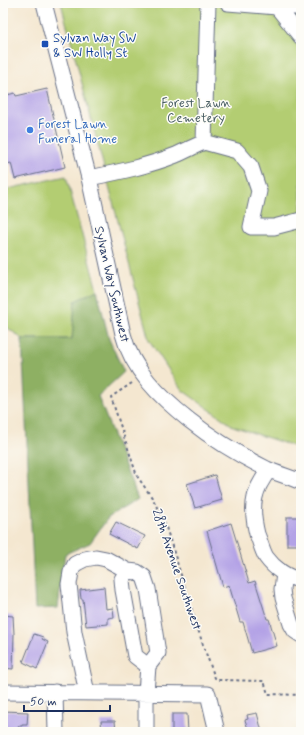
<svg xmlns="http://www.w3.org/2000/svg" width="304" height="735" font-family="Mynerve,sans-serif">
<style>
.green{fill:#b3cd72;stroke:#677e68}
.forest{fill:#8eb064;stroke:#547061}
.building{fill:#b3a2e6}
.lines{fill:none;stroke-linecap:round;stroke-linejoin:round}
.minor-casing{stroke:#676f86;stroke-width:17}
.path{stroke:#676f86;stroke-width:2;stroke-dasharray:3 3;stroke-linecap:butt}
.minor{stroke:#fff;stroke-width:15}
.transit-dot{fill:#1a4fb4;stroke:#fdfcf7;stroke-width:1.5}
.shop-dot{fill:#3f7fe0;stroke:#fdfcf7;stroke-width:1.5}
.labels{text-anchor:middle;stroke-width:3;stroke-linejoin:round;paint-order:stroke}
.transit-label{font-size:13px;fill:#164399;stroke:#fdfcf7;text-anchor:start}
.park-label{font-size:13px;fill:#495e64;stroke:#fdfcf7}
.shop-label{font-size:13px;fill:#366cbe;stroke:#fdfcf7;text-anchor:start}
.street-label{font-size:13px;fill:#1b2f5e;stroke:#fdfcf7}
</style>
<rect width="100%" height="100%" fill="#fdfcf7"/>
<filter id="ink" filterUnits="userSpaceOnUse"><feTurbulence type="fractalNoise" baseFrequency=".025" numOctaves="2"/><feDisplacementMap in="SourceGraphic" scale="8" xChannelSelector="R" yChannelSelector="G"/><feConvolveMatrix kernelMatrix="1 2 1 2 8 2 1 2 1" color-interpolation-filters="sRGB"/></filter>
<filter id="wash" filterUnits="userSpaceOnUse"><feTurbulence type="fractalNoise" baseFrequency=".012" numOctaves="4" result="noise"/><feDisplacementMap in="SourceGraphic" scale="16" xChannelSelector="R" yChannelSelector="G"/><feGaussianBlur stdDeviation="0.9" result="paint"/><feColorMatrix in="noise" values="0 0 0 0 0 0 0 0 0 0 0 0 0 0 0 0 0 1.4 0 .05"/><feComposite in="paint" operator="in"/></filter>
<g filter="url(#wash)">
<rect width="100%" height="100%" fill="#f4e7d0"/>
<path class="green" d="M61 3H301V449L233 426 182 390 149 340Z
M66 176 97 290 76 301 72 339H22L3 324V190Z"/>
<path class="forest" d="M97 290 109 339 124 372 98 396 138 499 108 518 90 543 65 554 58 608 35 609 22 339H72L75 301Z"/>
<g id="blocks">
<path class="building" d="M47 89 65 167 15 179 11 163 3 165V96L15 93 16 96Z
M215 475 222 500 195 508 187 484Z
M287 517H301V545H287Z
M116 522 145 536 138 549 109 534Z
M231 523 249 583 255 581 267 619H269L277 646 252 653 243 622H240L229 585 223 587 207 531Z
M104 587 106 609 113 608 114 617 108 618V624L86 626 83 599H81L80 590Z
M3 615 13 616 14 634 13 669 3 668Z
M34 634 43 637 42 639 48 642 37 669 23 662Z
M3 711 28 712 27 725H22V726H18V732H3Z
M257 713 262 732H249L245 720 248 719 247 715Z
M172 714H187L188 732H172Z
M101 721H115L116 732H102Z"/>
</g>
</g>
<g filter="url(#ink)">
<use href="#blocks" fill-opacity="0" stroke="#676f86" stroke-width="1"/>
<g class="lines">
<defs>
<path id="minor" d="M44 3 89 178 123 334C132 370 160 397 189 420 213 439 239 455 267 469 278 474 290 477 301 482
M228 3 277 7H301
M277 7 301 37
M204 142 237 151 251 167 259 191 251 227H274L301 220
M89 178C119 172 148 166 176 155 185 151 195 146 204 142L208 3
M269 470C263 478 257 487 255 497 252 509 254 522 257 534 260 541 262 550 266 557 274 568 287 578 301 580
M128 571 122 579 123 590 135 656 148 666 146 693V732
M284 574 282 589 283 598 291 624 295 631 301 635
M3 692 208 694 217 732
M55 692 56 732
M87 693 74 632 69 584 71 572 75 564 85 559 96 557 106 559 128 571 137 572 144 577 148 589 158 653 148 666"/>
</defs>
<use href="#minor" class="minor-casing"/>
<path class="path" d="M132 383 111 397 137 476 153 499 165 524 203 645 215 678 218 680H221L264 681 268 694 301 695"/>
<use href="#minor" class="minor"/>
</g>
</g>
<rect class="transit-dot" x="41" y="40" width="8" height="8" rx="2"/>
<circle class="shop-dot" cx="30" cy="130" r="4"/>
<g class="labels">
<g class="transit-label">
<text x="53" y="42">Sylvan Way SW<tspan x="53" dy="15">&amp; SW Holly St</tspan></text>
</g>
<g class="park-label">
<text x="196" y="107">Forest Lawn<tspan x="196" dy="15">Cemetery</tspan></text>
</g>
<g class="shop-label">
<text x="38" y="128">Forest Lawn<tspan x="38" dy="15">Funeral Home</tspan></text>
</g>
<g class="street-label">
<text transform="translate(113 284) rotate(77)" y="5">Sylvan Way Southwest</text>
<text transform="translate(178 569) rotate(71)" y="5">28th Avenue Southwest</text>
</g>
</g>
<rect width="304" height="735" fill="none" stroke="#fdfcf7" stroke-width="16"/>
<path d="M24 705v6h86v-6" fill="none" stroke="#1b2f5e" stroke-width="2"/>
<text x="30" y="705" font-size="12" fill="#1b2f5e" stroke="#fdfcf7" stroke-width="3" paint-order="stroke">50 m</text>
</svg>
